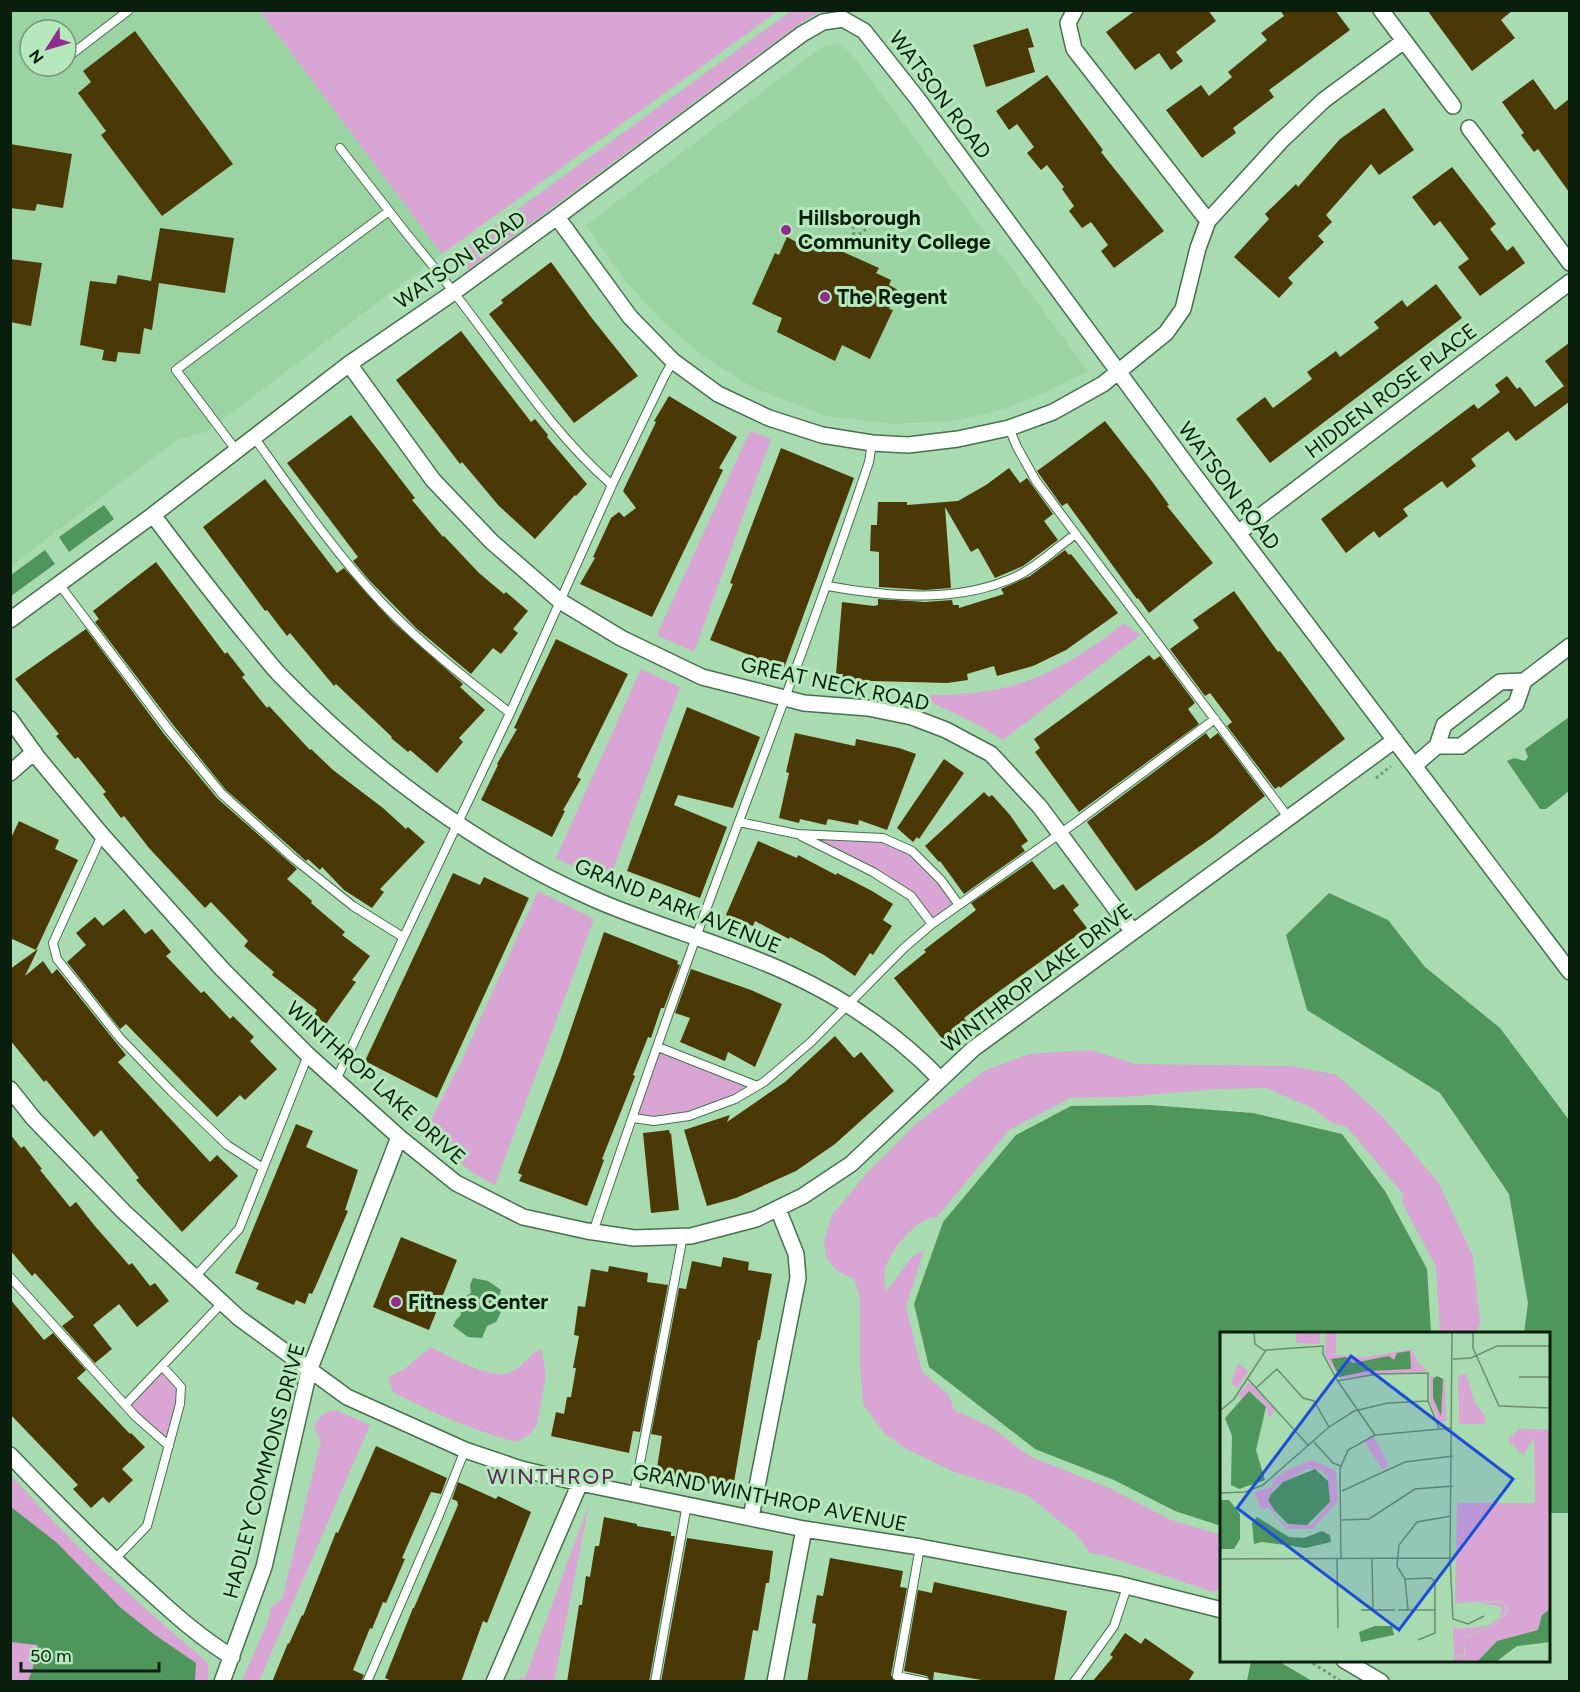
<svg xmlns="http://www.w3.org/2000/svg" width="1580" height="1692" font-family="Figtree,sans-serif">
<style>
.built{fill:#9bd4a2;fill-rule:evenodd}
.green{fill:#d8a5d5}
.water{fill:#4f965c}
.building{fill:#4a3907}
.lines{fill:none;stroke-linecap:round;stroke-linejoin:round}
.lane-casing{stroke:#43724b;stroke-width:10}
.street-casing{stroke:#43724b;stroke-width:18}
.path{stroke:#739b79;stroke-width:3;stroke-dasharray:3 3;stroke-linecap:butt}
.lane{stroke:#fff;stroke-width:8}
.street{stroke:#fff;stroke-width:15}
.poi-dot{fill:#912b90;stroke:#b5e8bb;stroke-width:2}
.labels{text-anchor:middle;stroke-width:6;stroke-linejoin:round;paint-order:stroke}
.street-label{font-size:21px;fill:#0a1e0e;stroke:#b5e8bb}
.poi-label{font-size:21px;font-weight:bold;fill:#0a1e0e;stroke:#b5e8bb;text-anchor:start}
.neighbourhood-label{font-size:22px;letter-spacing:1.5px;fill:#592758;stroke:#b5e8bb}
.inset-road{fill:none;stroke:#698f6f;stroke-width:1.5}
.view{fill:#1d4ed8;fill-opacity:0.15;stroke:#1d4ed8;stroke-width:3}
.inset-edge{fill:none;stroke:#0a1e0e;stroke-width:3}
</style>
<rect width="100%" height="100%" fill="#a8dbaf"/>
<path class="built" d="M11 11H260L442 254 206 432 177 440 11 566ZM30 30H66V66H30Z
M832 44 839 45 846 49 854 57 1088 371 1050 390 1008 408 960 420 894 424 826 416 756 389 707 359 661 320 623 278 586 225 822 47Z"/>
<path class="green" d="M260 11H778L442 254Z
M791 11H822L805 20 468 270 456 254Z
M750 431 771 439 694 652 657 635Z
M1124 623 1140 635 1003 740 973 722 915 695C943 695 971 695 998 689 1042 681 1090 651 1124 623Z
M641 669 680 687 608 883 556 858Z
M797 834 883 838 912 851 959 905 932 924 911 896Z
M538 891 594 919 495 1185 473 1173 424 1133 460 1064Z
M658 1047 757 1086 689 1116 633 1118Z
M1091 1050 1135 1064 1292 1066 1337 1075 1381 1115 1438 1182 1473 1256 1480 1322 1477 1333H1440L1436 1267 1402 1202 1403 1194 1347 1127 1332 1123 1312 1108 1266 1088 1217 1089 1123 1097 1070 1098 1009 1130 937 1217C917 1217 890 1250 885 1269 883 1275 885 1285 886 1292L911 1258 924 1250 906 1307 922 1372 949 1395 954 1410 991 1427 1029 1456 1109 1488 1171 1520 1221 1535V1588L1213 1592 1106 1556 1090 1553 1076 1534 1027 1495 952 1471 905 1448 885 1434 863 1404 860 1364V1298L854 1279 837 1271 827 1258 824 1242 832 1215 867 1173 916 1124 984 1071 1029 1054Z
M431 1347C448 1356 492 1381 511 1372 523 1367 529 1354 541 1349L546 1374 537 1424 531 1433 517 1442C474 1431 433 1413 393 1392L388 1377 403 1370Z
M162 1366 181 1387 169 1446 125 1405Z
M335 1410 370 1425 259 1681H242L268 1621 271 1607 282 1599 321 1440 314 1428C317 1417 324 1412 335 1410Z
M10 1474C70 1543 139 1604 208 1663V1681H11Z
M589 1504 554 1681H505L525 1678Z"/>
<path class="water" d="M104 505 114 519 69 552 59 537Z
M45 550 55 564 11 596V575Z
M1569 717V791L1546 809H1540L1507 761 1514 758 1525 761 1528 757 1525 749Z
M1329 893 1388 920 1425 967 1500 1028 1569 1120V1513H1549L1548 1334 1524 1333 1528 1303 1509 1194 1440 1093 1307 1010 1286 935Z
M1149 1105 1253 1113 1342 1134 1385 1191 1427 1269 1431 1333 1222 1334 1221 1526 1175 1511 1114 1480 1035 1449 929 1367 914 1304 943 1222 1016 1135 1071 1106Z
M473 1278 488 1281 501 1290 497 1302 501 1312 496 1322 487 1326 482 1338 468 1337 453 1326 456 1320 461 1315 459 1301 471 1293 470 1285Z
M11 1507 56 1542 121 1608 155 1635 196 1663 195 1681H28L32 1671 38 1645 11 1642Z
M1251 1661H1278L1312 1681H1247Z"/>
<path class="building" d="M1136 10H1208L1216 21 1176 52 1183 61 1171 70 1159 53 1135 70 1106 32Z
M1280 10H1335L1350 30 1269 90 1274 97 1233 128 1236 133 1202 158 1166 110 1201 85 1209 96 1232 77 1228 72 1267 40 1261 33 1284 16Z
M1427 10H1513L1501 20 1515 38 1472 71Z
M1028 28 1034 47 1028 48 1035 72 986 87 973 45Z
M135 31 233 164 162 216 101 135 106 131 78 93 91 82 83 71Z
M1047 75 1103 150 1101 152 1164 231 1114 268 1101 251 1108 245 1091 222 1082 228 1069 211 1074 206 1062 189 1064 187 1047 165 1041 170 1027 153 1034 147 1017 124 1009 130 996 111Z
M1533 79 1555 110 1569 99V192L1538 149 1534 152 1521 135 1524 133 1502 102Z
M1384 108 1414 150 1379 175 1371 164 1326 215 1332 222 1318 236 1324 242 1288 278 1293 283 1279 298 1234 257 1269 219 1265 214 1296 184 1298 187 1340 139Z
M10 144 72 154 63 208 37 204 35 211 10 208Z
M1452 167 1496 224 1490 229 1507 251 1513 246 1525 263 1480 296 1458 267 1469 259 1440 221 1434 226 1412 197Z
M160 228 234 238 225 293 159 283 152 330 144 328 140 354 118 352 116 362 102 360 104 350 80 345 90 281 116 284 118 275 151 281Z
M787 237 800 244 803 238 819 245 821 242 879 268 876 273 891 280 889 285 898 290 889 309 893 310 870 359 842 345 835 361 777 332 782 318 752 304 775 253 779 255Z
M10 259 42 263 31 326 10 322Z
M551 262 591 317 638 376 574 423 489 314 503 303 501 300Z
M1436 284 1462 318 1270 463 1236 419 1265 397 1273 408 1312 379 1307 372 1336 351 1340 357 1379 328 1374 322 1402 300 1407 307Z
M461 331 531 422 535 419 548 435 547 437 587 484 576 496 575 495 535 539 499 506 462 462 460 464 396 380Z
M1569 343V402L1516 441 1508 431 1471 459 1476 466 1447 488 1442 481 1403 509 1408 516 1379 538 1374 531 1346 553 1321 519 1474 404 1478 409 1500 392 1495 385 1507 376 1517 389 1520 387 1535 407 1564 386 1545 361Z
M669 396 737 437 719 468 723 470 652 617 580 584 595 558 593 557 611 518 619 512 624 517 636 508 623 491 656 422 654 421Z
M351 415 415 498 412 500 443 537 444 536 479 573 504 594 506 592 528 611 513 629 518 633 501 654 493 648 471 674 416 628 369 580 353 561 358 557 287 463Z
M1105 421 1151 480 1169 505 1167 506 1213 563 1149 613 1138 598 1137 599 1067 503 1062 506 1037 471Z
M781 448 854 478 784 668 710 640 733 584 730 583Z
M1009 468 1020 483 1027 478 1053 514 1044 521 1058 540 1023 566 995 578 978 548 971 552 945 507 951 588 925 590 879 587V552L870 551 871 525H877L878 502H907V505L958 501 986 485Z
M265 479 337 573 344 568 393 622 463 684 460 687 485 710 459 738 463 742 437 773 410 750 408 752 391 738 392 737 336 684 334 686 290 633 287 636 267 610 265 611 203 527Z
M1065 550 1069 555 1071 554 1118 613 1066 650 1033 666 997 676 994 666 967 674 968 680 947 683 872 681 842 679 843 674H836L842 602 874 606 878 605V599L925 602 952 600 953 605H959V608L1004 594 1001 589 1030 576Z
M156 562 225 654 227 652 245 675 242 677 267 708 269 706 310 750 311 749 333 770 383 808 406 829 408 827 425 842 380 889 384 892 372 908 344 890 322 867 320 870 308 859 306 861 297 853 226 790 174 726 95 622 99 619 93 611Z
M1234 591 1278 652 1280 651 1345 739 1280 788 1279 786 1275 789 1227 726 1232 722 1210 693 1205 696 1170 649 1199 628 1193 620Z
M86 629 164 734 217 798 297 869 287 879 312 901 311 903 345 932 342 935 370 956 352 980 356 982 326 1024 314 1015 317 1010 272 975 274 972 244 946 248 941 211 902 205 908 149 848 124 816 121 818 103 794 106 792 78 757 75 759 56 736 59 734 15 679Z
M556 639 628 674 577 777 581 779 563 810 565 811 552 837 481 800 498 765 497 764 517 729 514 728Z
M1149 655 1154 660 1160 656 1195 703 1188 709 1199 724 1079 812 1035 752 1040 748 1034 739Z
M687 707 760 737 733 808 678 795 674 805 727 827 700 898 627 871Z
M795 733 855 746 856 739 899 748 916 754 887 830 859 820 858 825 828 819 826 825 800 819 799 823 779 818 789 773 786 772Z
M1206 733 1210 739 1218 733 1265 796 1213 837 1136 891 1087 822Z
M944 759 964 773 919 839 917 837 913 842 897 828Z
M984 792 989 797 992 795 1010 815 1028 841 1021 846 1025 851 964 894 940 861 939 862 925 846Z
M19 821 59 840 55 849 78 860 36 950 10 938V840Z
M758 841 797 858 798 855 836 875 837 873 872 891 893 904 883 920 892 926 873 955 870 953 855 976 824 955 790 937 789 939 755 921 753 926 726 915Z
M1032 861 1054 890 1063 884 1079 905 1073 910 1087 928 994 995 964 1018 967 1022 944 1041 894 978 926 952 924 950 976 910 971 903Z
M453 873 480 885 484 877 529 898 437 1098 365 1061Z
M124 909 145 934 152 929 171 952 166 956 201 993 204 991 230 1019 233 1016 254 1037 250 1041 277 1069 245 1100 240 1095 217 1117 126 1024 120 1029 67 962 86 945 76 933 95 917 103 926Z
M604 932 678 961 677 964 680 965 664 1008H661L651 1038 648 1037 633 1075 635 1076 602 1159 604 1160 587 1206 519 1181 522 1175 518 1173 561 1058Z
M38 949 25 976 43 961 52 974 57 969 126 1055 118 1062 210 1162 217 1155 238 1176 182 1232 136 1180 139 1178 101 1130 94 1137 46 1080 44 1082 10 1040V969Z
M691 969 751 990 782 1004 755 1067 728 1052 725 1061 680 1042 690 1018 675 1013Z
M835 1036 854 1058 861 1052 894 1091 835 1144 796 1171 736 1198 707 1206 684 1130 730 1115 727 1122 785 1082Z
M296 1124 313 1131 306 1147 358 1170 345 1210 348 1211 318 1281 312 1294 309 1293 305 1304 296 1300 294 1305 256 1289 259 1283 235 1273Z
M669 1130 670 1134 671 1133 679 1210 651 1213 643 1133Z
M10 1134 21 1148 24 1146 42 1169 40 1170 70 1207 76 1202 94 1225 129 1265 132 1263 150 1286 155 1283 169 1301 137 1327 119 1304 93 1325 112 1349 95 1363 62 1326 74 1317 35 1273 32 1276 10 1250Z
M401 1237 457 1260 429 1330 373 1307Z
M723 1257 749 1262 748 1270 772 1274 760 1340H758L733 1488 656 1474 662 1436 651 1434 679 1288 686 1289 692 1261 721 1267Z
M609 1266 648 1273 647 1282 668 1285 640 1432 633 1431 629 1453 551 1436 556 1412 564 1414 567 1397H571L576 1368H573L579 1336 574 1335 578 1306 585 1307 591 1269 608 1272Z
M10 1299 44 1340 53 1333 86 1370 77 1378 130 1434 131 1433 145 1447 122 1469 133 1480 109 1503 103 1497 91 1508 73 1489 78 1485 10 1414Z
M376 1446 447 1478 441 1494 431 1492 402 1558 405 1559 386 1603 383 1602 372 1629 370 1628 353 1670 364 1675 361 1682H272L288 1643 289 1644 302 1615 303 1616 336 1532 338 1533Z
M458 1482 496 1499 498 1496 531 1512 487 1623 483 1621 461 1682H394L385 1678 413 1608H414L458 1505 457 1501 452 1499Z
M604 1517 637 1524V1526L671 1532V1536H675L649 1682H567L579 1605H582L586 1576 590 1577 595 1546H599Z
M687 1538 773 1551 769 1583H766L758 1631 753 1630 744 1682H661Z
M830 1558 903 1571 900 1587 907 1588 891 1675 895 1682H807L816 1624 812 1623 817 1595 823 1596Z
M934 1582 1067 1611 1054 1682H994L934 1672 933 1682H931L927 1676 904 1671 918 1590 932 1593Z
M1125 1633 1141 1644 1145 1638 1194 1672 1188 1682H1092L1113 1657 1110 1655Z"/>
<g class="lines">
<defs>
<path id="lane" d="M73 53 129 10
M340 148 389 211
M1009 428 1017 447 1036 481 1288 817
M254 437C294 493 334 552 382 603 421 644 465 678 510 713
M236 450 176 370 389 211C410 239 434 266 455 294 506 359 549 430 612 485
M59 584 169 730 222 794 293 858 353 906 403 937
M828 586C889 597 961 604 1019 575 1039 565 1057 547 1076 534
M739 822 797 834 883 838 912 851 941 880 959 905
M102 835 53 943 57 959 120 1038 171 1091 227 1145 263 1168
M801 836 873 872 911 896 932 924
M658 1047 757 1086
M336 1080 510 713 612 485 664 377 673 361
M633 1118 654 1121 689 1116 735 1099 764 1082 811 1042 904 948 932 924 1075 823 1215 719
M593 1232C629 1126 666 1020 704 915 760 764 818 614 869 462L872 443
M10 1277 135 1416 169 1446
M195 1277 239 1229 308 1055
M125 1405 222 1303
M634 1494 683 1236
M920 1547 897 1676 925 1682
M114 1560 147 1526 180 1404 181 1387 162 1366
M367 1682 439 1515 465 1450
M655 1682 687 1504
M1074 1682 1114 1626 1127 1587"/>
<path id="street" d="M1075 10 1068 23 1074 49 1208 221
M1381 10 1453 106
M1469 128 1570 263
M557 217 630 317 673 361 718 394 769 418 822 435 872 443 908 445 958 439 1009 428 1053 412 1103 384 1166 333 1183 309 1198 248 1208 221 1282 140 1324 100 1404 41
M349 364 433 480 492 542 560 601 621 638 702 677 804 703 868 708 912 717 946 730 991 754 1040 807 1133 932
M153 515C183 555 213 594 244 632 256 646 267 661 279 674 369 767 477 848 596 900 658 927 725 944 786 972 843 998 897 1034 940 1079
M1238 533 1570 282
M10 620 153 515 349 364 454 292 557 217 802 34 823 22 843 19 864 31 917 98 1192 472 1570 972
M10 719 38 758 102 835 222 969 308 1055 399 1137 456 1183 523 1217 587 1231 634 1238 691 1236 756 1219 803 1196 851 1164 973 1049 1395 740
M1437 746H1461L1516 704 1524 681 1570 646
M1416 764 1437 746 1444 725 1500 682 1524 681
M10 773 34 752
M10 1089 33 1118 124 1212 239 1318 347 1397 465 1450 521 1469 580 1483 804 1529 920 1547 1118 1584 1222 1610
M10 1455C55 1502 100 1548 149 1591 175 1615 201 1638 232 1657
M751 1517 798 1278 796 1254 778 1209
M1344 1660 1381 1682
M222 1682 264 1567 309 1371 399 1137
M494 1682 580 1483
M775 1682 804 1529"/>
</defs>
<use href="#lane" class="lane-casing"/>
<use href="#street" class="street-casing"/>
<path class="path" d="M853 220 854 238 869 227
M1376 778 1391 766
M1308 1660 1342 1682"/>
<use href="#lane" class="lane"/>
<use href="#street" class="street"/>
</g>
<g class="poi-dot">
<circle cx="786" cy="230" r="6"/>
<circle cx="825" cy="297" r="6"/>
<circle cx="396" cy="1302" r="6"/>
</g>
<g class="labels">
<g class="street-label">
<text transform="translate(940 95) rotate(53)" y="7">WATSON ROAD</text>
<text transform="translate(460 260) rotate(-35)" y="7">WATSON ROAD</text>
<text transform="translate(1391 391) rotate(-37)" y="7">HIDDEN ROSE PLACE</text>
<text transform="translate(1229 486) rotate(53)" y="7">WATSON ROAD</text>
<text transform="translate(835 684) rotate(12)" y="7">GREAT NECK ROAD</text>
<text transform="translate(678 906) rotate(22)" y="7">GRAND PARK AVENUE</text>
<text transform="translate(1037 978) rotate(-37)" y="7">WINTHROP LAKE DRIVE</text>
<text transform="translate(376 1083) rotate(42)" y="7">WINTHROP LAKE DRIVE</text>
<text transform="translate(264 1471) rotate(-75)" y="7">HADLEY COMMONS DRIVE</text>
<text transform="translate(770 1498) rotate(11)" y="7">GRAND WINTHROP AVENUE</text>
</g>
<g class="poi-label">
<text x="798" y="225">Hillsborough<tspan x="798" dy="24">Community College</tspan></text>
<text x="837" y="304">The Regent</text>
<text x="408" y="1309">Fitness Center</text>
</g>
<g class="neighbourhood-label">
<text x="551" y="1484">WINTHROP</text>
</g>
</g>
<g transform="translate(1220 1332)">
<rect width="330" height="330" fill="#a8dbaf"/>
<path d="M76 1H100V12L76 11ZM106 1H116V23L146 25 192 17 198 31 208 39 119 46 105 23ZM18 31 28 39 18 56 11 52ZM246 42 255 71 265 84V92H239L238 44ZM210 44 225 47 226 89 223 90H219L210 70ZM29 50 55 78 49 86 46 75 32 60 22 67 18 63ZM299 97 330 98V277L322 283 318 298 277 309 258 329H233V325L245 324 244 307 279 290 289 277 282 269 235 271 237 171H315L314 106 303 123 288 108ZM154 105 169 134 162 137 144 109ZM92 128 116 139 118 169 93 197H66L48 175 42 178 34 160 52 155 53 148 65 139ZM89 136 102 139 106 145 107 140 110 170 92 192 68 193 58 186 48 167 55 155ZM282 270 287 277 279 289 244 306V323L234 324 233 292 236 297 267 294 280 285 282 275 260 271Z" fill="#d8a5d5" fill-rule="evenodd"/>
<path d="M190 19 191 37 148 39 119 45 111 27 126 25 133 31 169 24 174 28 177 21ZM217 44 223 47 221 84 213 66V47ZM29 59 46 75 36 118 45 148 19 157 11 153 12 104 5 86ZM95 137 108 149 110 170 87 193 68 192 55 179 48 168 51 162 63 150ZM0 168H9L20 182V207L14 217H0ZM37 185 69 205 84 206 102 199 110 203 111 210 86 216 42 210 34 212 32 191ZM330 277V310L297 314 277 329H258L277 309 318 298 322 283ZM155 294H172L174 303 141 310 139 300Z" fill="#4f965c"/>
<path class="inset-road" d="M34 1 35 12 45 19M253 1V16L279 74 330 76M233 27 251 26 277 14H330M299 45H330M27 46 88 113M117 49 157 42 208 41V69L219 96M36 56 57 37 83 66 94 69 109 95M0 79 14 67 46 18 103 14V22L117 48 155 103M94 110 113 131 121 134M122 159 185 130 233 124M0 161 25 160 43 153 109 95 134 79 168 71 208 69M122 188 149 187 195 157 233 154M230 226 233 287 248 292 264 284M0 227 230 226 232 1M117 227 118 296M121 227 120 137 128 118 155 103 232 96M152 227 153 278M185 247 211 246 215 250V301L198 308M141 278H175M178 278H215M188 278 185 247 177 234 179 213 197 190 231 184"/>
<path class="view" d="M131 24 293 147 179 298 17 176Z"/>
<rect width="330" height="330" class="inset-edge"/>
</g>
<rect width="1580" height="1692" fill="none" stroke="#0a1e0e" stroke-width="24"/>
<g transform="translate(48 48) rotate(233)"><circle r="28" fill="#b5e8bb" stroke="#719776" stroke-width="1.5"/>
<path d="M0-4.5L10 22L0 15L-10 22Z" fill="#912b90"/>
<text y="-9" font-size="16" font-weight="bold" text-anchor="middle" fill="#0a1e0e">N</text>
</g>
<path d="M21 1662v9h138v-9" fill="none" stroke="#0a1e0e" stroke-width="3"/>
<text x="30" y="1662" font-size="18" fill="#0a1e0e" stroke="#b5e8bb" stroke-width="4.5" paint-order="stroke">50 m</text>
</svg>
